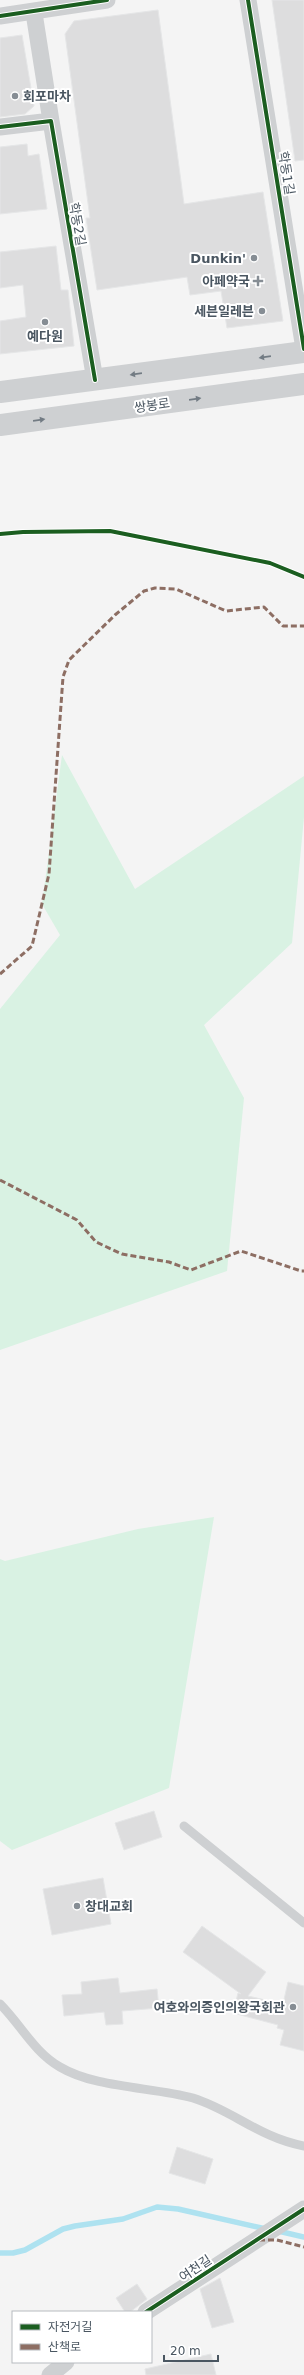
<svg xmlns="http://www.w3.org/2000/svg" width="304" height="2375" font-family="'DejaVu Sans','Noto Sans KR',sans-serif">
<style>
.green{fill:#d9f2e3}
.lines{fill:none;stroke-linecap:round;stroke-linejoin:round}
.stream{stroke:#aee2f0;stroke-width:5.5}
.building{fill:#ddddde;stroke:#e5e6e7}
.service{stroke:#ced0d2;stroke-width:9}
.minor{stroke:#ced0d2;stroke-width:17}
.tertiary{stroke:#ced0d2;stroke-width:22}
.quiet{stroke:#8d6e63;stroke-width:3;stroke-dasharray:6 3;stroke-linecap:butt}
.cycleway-casing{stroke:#fff;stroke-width:6}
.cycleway{stroke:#1b5e20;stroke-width:4}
.oneway{fill:#727b83}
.poi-dot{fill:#868d94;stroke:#fff;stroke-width:1.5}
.labels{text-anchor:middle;stroke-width:4;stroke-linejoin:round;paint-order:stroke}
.poi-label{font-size:13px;font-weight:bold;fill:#4a5661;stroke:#fff;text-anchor:end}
.street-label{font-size:13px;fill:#4a5661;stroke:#fff}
</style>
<rect width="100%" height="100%" fill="#f4f4f4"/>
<path class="green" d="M62 755 135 889 304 776V817L292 943 204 1025 244 1098 227 1271 0 1350V1009L60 935 42 904Z
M214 1517 169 1788 12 1850 0 1841V1559L5 1561 138 1529Z"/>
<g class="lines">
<path class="stream" d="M278 2231 304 2237
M0 2253H13L25 2250 63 2229 75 2226 123 2219 157 2207 178 2209 266 2229"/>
</g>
<path class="building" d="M272 0H304V160L295 161Z
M158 10 184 204 263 192 283 321 227 328 221 291 190 295 187 277 97 290 86 218H90L65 34 74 21Z
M22 35 34 106 25 114 0 117V38Z
M27 144 28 156 39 154 47 209 0 214V147Z
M56 246 61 290H68L74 346 0 354V321L26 317 23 285 0 288V252Z
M154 1811 162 1837 124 1850 115 1823Z
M103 1878 111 1924 52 1935 43 1889Z
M202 1926 266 1972 248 1996 283 2004 288 1982 304 1986V2051L280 2045 284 2030 277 2028 278 2025 233 2013 238 1993 241 1994 183 1952Z
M118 1978 120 1993 157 1989 159 2008 122 2011 123 2024 106 2025 104 2012 64 2016 62 1995 82 1994 81 1982Z
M177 2147 213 2159 205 2184 169 2173Z
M220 2278 234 2322 212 2328 200 2289Z
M137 2284 147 2299 130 2312H125L116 2298Z
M211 2354 216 2375H146L145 2369Z"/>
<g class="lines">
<path class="service" d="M184 1826 304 1923
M0 2004C21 2025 34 2052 60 2067 95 2088 152 2087 193 2098 232 2110 260 2138 304 2146"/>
<path class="minor" d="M248 0 304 349
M34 13 51 121
M0 16 107 0
M0 127 51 121 95 380
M146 2312 304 2209
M50 2375 66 2362"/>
<path class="tertiary" d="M0 392 304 352
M0 425 304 384"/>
<path class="quiet" d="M0 974 32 946 49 874 63 677 69 660 115 615 144 591 155 588 176 589 226 611 264 607 283 626H304
M0 1180 77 1220 96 1242 122 1254 169 1262 191 1270 241 1251 301 1271H304
M259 2240H277L304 2247"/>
<defs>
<path id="cycleway" d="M248 0 304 349
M0 16 107 0
M0 127 51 121 95 380
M0 534 23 532 110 531 270 563 304 577
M146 2312 304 2209"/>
</defs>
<use href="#cycleway" class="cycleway-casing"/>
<use href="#cycleway" class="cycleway"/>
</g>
<defs><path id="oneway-solid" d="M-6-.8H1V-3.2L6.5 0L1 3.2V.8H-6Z"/></defs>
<g class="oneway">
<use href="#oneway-solid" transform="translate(265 357) rotate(172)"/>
<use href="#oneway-solid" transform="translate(136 374) rotate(172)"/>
<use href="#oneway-solid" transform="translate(195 399) rotate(-8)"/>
<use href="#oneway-solid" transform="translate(39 420) rotate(-8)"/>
</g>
<g class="poi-dot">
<circle cx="15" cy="96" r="4"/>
<circle cx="254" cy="258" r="4"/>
<path d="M256 275h4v4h4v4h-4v4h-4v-4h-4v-4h4z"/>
<circle cx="262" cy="311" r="4"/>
<circle cx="45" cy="322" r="4"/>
<circle cx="77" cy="1906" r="4"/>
<circle cx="293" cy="2007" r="4"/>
</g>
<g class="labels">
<g class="poi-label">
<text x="23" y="101" text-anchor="start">회포마차</text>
<text x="246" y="263">Dunkin'</text>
<text x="250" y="286">아페약국</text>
<text x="254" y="316">세븐일레븐</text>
<text x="45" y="341" text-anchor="middle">예다원</text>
<text x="85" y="1911" text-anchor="start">창대교회</text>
<text x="285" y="2012">여호와의증인의왕국회관</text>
</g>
<g class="street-label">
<text transform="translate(287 173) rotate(81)" y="5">학동1길</text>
<text transform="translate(78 224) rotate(80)" y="5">학동2길</text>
<text transform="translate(152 405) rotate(-8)" y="5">쌍봉로</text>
<text transform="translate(195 2268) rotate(-34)" y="5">여천길</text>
</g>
</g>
<rect x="12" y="2311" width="140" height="52" fill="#ffffff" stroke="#b7bbc0"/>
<rect x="20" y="2324" width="20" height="6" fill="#1b5e20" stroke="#b7bbc0"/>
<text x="48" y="2331" font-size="12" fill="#4a5661">자전거길</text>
<rect x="20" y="2344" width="20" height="6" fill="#8d6e63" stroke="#b7bbc0"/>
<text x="48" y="2351" font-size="12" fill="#4a5661">산책로</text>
<path d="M164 2355v6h54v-6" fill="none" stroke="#4a5661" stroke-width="2"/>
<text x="170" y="2355" font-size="12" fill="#4a5661" stroke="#ffffff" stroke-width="3" paint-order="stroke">20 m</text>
</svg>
